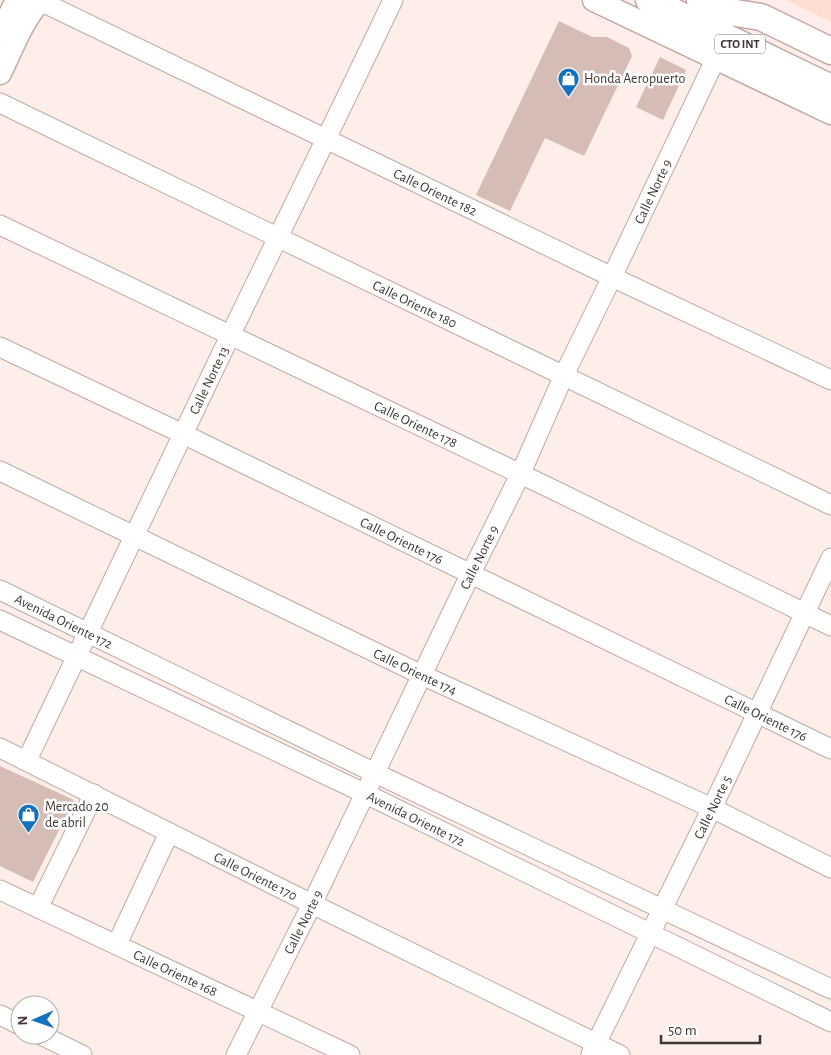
<svg xmlns="http://www.w3.org/2000/svg" width="831" height="1055" font-family="'Alegreya Sans',sans-serif">
<style>
.built{fill:#feded2}
.building{fill:#d5bdb5}
.lines{fill:none;stroke-linecap:round;stroke-linejoin:round}
.minor-casing{stroke:#c1aaa2;stroke-width:21}
.major-casing{stroke:#c1aaa2;stroke-width:25}
.highway-casing{stroke:#c1aaa2;stroke-width:29}
.minor{stroke:#fff;stroke-width:19}
.major{stroke:#fff;stroke-width:22}
.highway{stroke:#fff;stroke-width:26}
.labels{text-anchor:middle;stroke-width:5;stroke-linejoin:round;paint-order:stroke}
.shield{fill:#fff;stroke:#797270;stroke-width:1}
.shield-label{font-size:12px;font-weight:bold;fill:#403633}
.poi-label{font-size:14px;fill:#403633;stroke:#fff;text-anchor:start}
.street-label{font-size:14px;fill:#403633;stroke:#fff}
</style>
<rect width="100%" height="100%" fill="#fdeee9"/>
<path class="built" d="M786 0H831V22Z"/>
<path class="building" d="M559 21 592 37H607L629 48 632 56 584 156 545 138 510 211 476 195Z
M660 57 686 70 663 120 636 107Z
M0 766 74 800 33 882 0 866Z"/>
<g class="lines">
<defs>
<g id="minor">
<path id="s1" d="M40 1 612 277 831 380"/>
<path id="s2" d="M0 103 831 505"/>
<path id="s3" d="M0 225 554 490 831 626"/>
<path id="s4" d="M0 347 183 434 831 749"/>
<path id="s5" d="M0 471 422 675 712 808 831 868"/>
<path id="s6" d="M0 590 375 773 831 989"/>
<path id="s7" d="M0 620 364 793 831 1022"/>
<path id="s8" d="M0 748 312 904 620 1055"/>
<path id="s9" d="M27 760C95 619 162 477 230 336 284 224 340 112 393 0"/>
<path id="s10" d="M0 890 350 1055"/>
<path d="M38 908 94 794"/>
<path d="M117 944 169 833"/>
<path d="M0 1015 20 1025"/>
<path d="M41 1035 82 1055"/>
<path id="s11" d="M591 1054 712 808 831 558"/>
<path id="s12" d="M236 1055 312 904 470 575 520 475 564 375 612 277 716 58"/>
</g>
<path id="major" d="M594 0 831 113
M0 35 17 0
M0 73C12 49 22 20 41 0"/>
<path id="highway" d="M649 0 831 88
M700 0 723 11 761 17 831 51"/>
</defs>
<use href="#minor" class="minor-casing"/>
<use href="#major" class="major-casing"/>
<use href="#highway" class="highway-casing"/>
<use href="#minor" class="minor"/>
<use href="#major" class="major"/>
<use href="#highway" class="highway"/>
</g>
<defs>
<symbol id="shop-pin" viewBox="-11 -11 22 30"><path d="M0 17L-7.5 6A9.5 9.5 0 1 1 7.5 6Z" fill="#1570bd" stroke="#fff"/><path d="M-5-2.5h2.3a2.7 3.5 0 0 1 5.4 0H5L5.5 6h-11ZM-1.5-2.5h3a1.5 2.3 0 0 0-3 0Z" fill="#fff"/></symbol>
</defs>
<g fill-rule="evenodd">
<use href="#shop-pin" x="556" y="66" width="25" height="34"/>
<use href="#shop-pin" x="16" y="802" width="25" height="34"/>
</g>
<g class="labels">
<rect class="shield" x="715" y="34.5" width="50" height="19" rx="4"/>
<g class="shield-label">
<text x="740" y="48">CTO INT</text>
</g>
<g class="poi-label">
<text x="584" y="83">Honda Aeropuerto</text>
<text x="45" y="811">Mercado 20<tspan x="45" dy="16">de abril</tspan></text>
</g>
<g class="street-label">
<text dy="5" stroke="none"><textPath href="#s1" startOffset="439">Calle Oriente 182</textPath></text>
<text dy="5" stroke="none"><textPath href="#s12" startOffset="959">Calle Norte 9</textPath></text>
<text dy="5" stroke="none"><textPath href="#s2" startOffset="461">Calle Oriente 180</textPath></text>
<text dy="5" stroke="none"><textPath href="#s9" startOffset="421">Calle Norte 13</textPath></text>
<text dy="5" stroke="none"><textPath href="#s3" startOffset="461">Calle Oriente 178</textPath></text>
<text dy="5" stroke="none"><textPath href="#s4" startOffset="446">Calle Oriente 176</textPath></text>
<text dy="5" stroke="none"><textPath href="#s12" startOffset="554">Calle Norte 9</textPath></text>
<text dy="5" stroke="none"><textPath href="#s6" startOffset="71">Avenida Oriente 172</textPath></text>
<text dy="5" stroke="none"><textPath href="#s5" startOffset="461">Calle Oriente 174</textPath></text>
<text dy="5" stroke="none"><textPath href="#s4" startOffset="851">Calle Oriente 176</textPath></text>
<text dy="5" stroke="none"><textPath href="#s11" startOffset="275">Calle Norte 5</textPath></text>
<text dy="5" stroke="none"><textPath href="#s7" startOffset="461">Avenida Oriente 172</textPath></text>
<text dy="5" stroke="none"><textPath href="#s8" startOffset="286">Calle Oriente 170</textPath></text>
<text dy="5" stroke="none"><textPath href="#s12" startOffset="149">Calle Norte 9</textPath></text>
<text dy="5" stroke="none"><textPath href="#s10" startOffset="194">Calle Oriente 168</textPath></text>
</g>
</g>
<g transform="translate(35 1020) rotate(268)"><circle r="24" fill="#ffffff" stroke="#b3afad"/>
<path d="M0-4L9 19L0 12L-9 19Z" fill="#1570bd"/>
<text y="-8" font-size="14" font-weight="bold" text-anchor="middle" fill="#403633">N</text>
</g>
<path d="M661 1035v8h99v-8" fill="none" stroke="#403633" stroke-width="2.5"/>
<text x="668" y="1035" font-size="15" fill="#403633" stroke="#ffffff" stroke-width="4" paint-order="stroke">50 m</text>
</svg>
